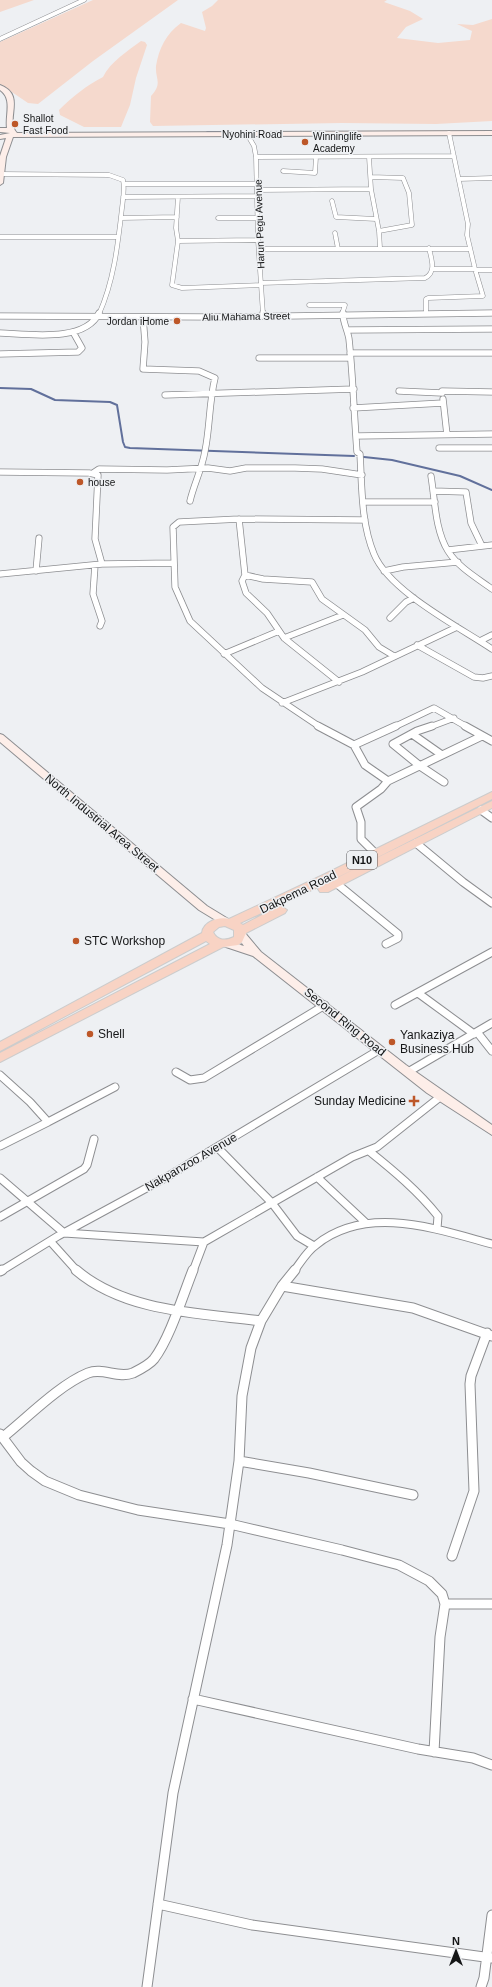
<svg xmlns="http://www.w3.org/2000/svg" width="492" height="1987" font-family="Helvetica,sans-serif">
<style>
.green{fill:#f5d9cd}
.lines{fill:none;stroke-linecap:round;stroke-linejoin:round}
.stream-far1{stroke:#61709b;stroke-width:1.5}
.stream{stroke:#61709b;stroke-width:2}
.minor-far3-casing{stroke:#8d8e91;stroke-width:5}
.minor-far2-casing{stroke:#8d8e91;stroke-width:7}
.minor-far1-casing{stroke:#8d8e91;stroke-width:9}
.minor-casing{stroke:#8d8e91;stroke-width:11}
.secondary-casing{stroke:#8d8e91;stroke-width:2}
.trunk-casing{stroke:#ccc;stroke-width:2}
.minor-far3{stroke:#fff;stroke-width:4}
.minor-far2{stroke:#fff;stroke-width:5.5}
.minor-far1{stroke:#fff;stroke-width:7}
.minor{stroke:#fff;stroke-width:9}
.secondary{fill:#fdeee9;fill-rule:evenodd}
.trunk{fill:#f8d3c4;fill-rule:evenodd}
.poi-dot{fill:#bd5728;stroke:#eef0f3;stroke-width:1.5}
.labels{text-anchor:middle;stroke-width:3;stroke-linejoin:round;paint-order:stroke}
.far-poi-label{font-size:10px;fill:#151617;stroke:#eef0f3;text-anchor:start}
.far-street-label{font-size:10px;fill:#151617;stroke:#eef0f3}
.shield{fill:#eef0f3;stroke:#565759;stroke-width:1}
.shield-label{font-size:11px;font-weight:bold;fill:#151617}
.street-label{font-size:12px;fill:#151617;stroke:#eef0f3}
.poi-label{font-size:12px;fill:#151617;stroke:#eef0f3;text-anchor:start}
</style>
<rect width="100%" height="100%" fill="#eef0f3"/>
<path class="green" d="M0 0H34L0 12Z
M93 0H178L93 61 38 104 28 103 0 84V42Z
M218 0H387L384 2 410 11 423 19 406 27 397 38 438 43 470 40 472 31 457 24 473 25 492 19V121L436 124 342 123 153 126 150 122 151 96C163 83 155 79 156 66 159 48 166 34 181 23L205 31 206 28 202 12 212 6Z
M141 41 145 42 147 45 136 78 130 105 121 127H84L60 115 59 110C72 97 87 85 103 77 110 62 129 50 141 41Z
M492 130V133H170V132Z"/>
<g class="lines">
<path class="stream-far1" d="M207 132H256"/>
<path class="stream" d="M0 388 31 389 55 400 110 402 117 405 123 442 125 447 130 448 354 456
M364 457 392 460 460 476 492 490"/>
<defs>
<path id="minor-far3" d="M0 39 84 0
M247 134 254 146 256 157 258 240 263 314
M256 157 454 156
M369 157 371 189 379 231 380 248
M283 171 315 173 316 157
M1 174 109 175 123 180C125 189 123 199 122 208 118 243 114 281 99 314
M371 177 403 178 409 193 412 225 379 231
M459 179 492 178
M124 184H258
M258 190 371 189
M123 197 258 196
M178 197 176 228 178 241 172 285 182 288 261 285
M332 201 336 217 376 219
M121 218 177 217
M218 218H258
M335 233 338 249
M0 237H118
M178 241 258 240
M259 249H470
M432 269H475L467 235 468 224 449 133
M475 270H492
M261 283 425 278C437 272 431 258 429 248
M309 305H345L342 314
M426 314V299L428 298 483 296 475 269
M440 314 492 313"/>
<path id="minor-far2" d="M263 313V316
M343 313C342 320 348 331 349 339 353 377 354 414 357 452L360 454C362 487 361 523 374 554 389 591 459 627 492 649
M0 316 214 317 492 313
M143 317 145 342 143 369 199 371 215 378C209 402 210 427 205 451 202 469 194 484 190 501
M348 330 492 329
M0 333C28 334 85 343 99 313
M350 353H492
M0 354 78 352 82 348 73 332
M259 358H350
M399 391 442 393V391L492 392
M165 395 354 389
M443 399 447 435
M353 408 443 403
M356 436 492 434
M439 448H492
M0 472 89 473 98 475 95 539 102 564
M93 473 99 469 167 470 208 468 230 471 246 468H295L322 469 362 475
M431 476C435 500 435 530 448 551 458 567 477 578 492 589
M433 491 466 492 471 523 482 546
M363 502H435
M239 519 245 575 263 579 312 582 322 599 365 630 379 647 394 656
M448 550 492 545
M95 565 93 594 102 621 100 626
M36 571 39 538
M384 571 403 567 458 562
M0 574 102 564 174 563
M245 575 242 581 246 593 267 613 284 638 339 682
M390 618 406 602 414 598
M284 638 343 615
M480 641 492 635
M417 645 474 677 483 678 492 676
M224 654 279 631
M282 703 362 672 457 627
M320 727 262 688 190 621 175 587 173 527 179 522 239 519 365 520
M394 727 434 708 467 727
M430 727 454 718"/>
<path id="minor-far1" d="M318 726 354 745 365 765 388 781
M432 726 417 731 393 744 420 766 444 782
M465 726 492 741
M412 734 442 755
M354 745 396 726
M481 810 492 818
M416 843 463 882 492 903
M375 853 361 839V822L356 807 381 789 388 781 482 736
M336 883 398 934V938L386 944
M418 993 474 1034
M395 1005 492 952
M477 1032 492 1051
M176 1072 190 1080 204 1078 325 1005
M408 1072 492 1023
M0 1075 30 1102 48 1122 0 1146
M48 1122 115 1087
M217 1147 272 1203 297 1236 314 1246
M369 1151C394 1171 418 1191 438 1216L437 1229
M317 1177 366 1223
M0 1178 64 1233 204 1242 352 1157 377 1147 440 1097
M0 1217 84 1169 87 1165 94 1139
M50 1241 77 1271
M1 1271 58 1236 165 1178 379 1050
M193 1271 204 1242
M294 1271C301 1262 307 1251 316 1245 367 1204 436 1229 492 1244"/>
<path id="minor" d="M76 1270C125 1312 199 1313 261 1321
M0 1271 2 1270
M282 1286 413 1308 492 1336
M0 1434 21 1462 31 1471 45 1481 79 1495 138 1510 230 1524 342 1550 399 1565 429 1581 442 1594 445 1604 440 1637 434 1752
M3 1437C28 1417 59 1385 88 1373 103 1367 118 1379 133 1373 139 1370 150 1364 154 1359 170 1338 183 1295 193 1270
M239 1461 309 1473 413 1495
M452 1556 474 1491 470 1384 471 1376 487 1333
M445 1604H492
M193 1699 418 1749 473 1758 492 1765
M158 1904 252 1925 492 1958
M147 1987 173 1793 227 1545 239 1461 242 1396 251 1348 261 1321 282 1286 295 1270
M481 1987 484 1978 492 1915"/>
<path id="secondary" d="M0 85C27 95 4 120 17 133L492 131V135L13 137 6 157 3 183 0 185V156L6 138 0 139V135L10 133 0 132V128H7C5 115 13 99 0 90Z
M0 734 3 735 207 906 230 920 231 922 230 924H222L199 910 0 742Z
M241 932 245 933 261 952 406 1065 492 1125V1135L427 1093 253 956 223 946 222 944 223 942 227 941 244 946 236 935Z"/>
<path id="trunk" d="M492 792V799L331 881 240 923 243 925 277 907 281 906 287 910 285 913 246 933 242 942 238 945 223 947 0 1062V1053L210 944 206 941 0 1051V1042L202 933C203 922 219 916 229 919L323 875ZM225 926 234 930V937C226 941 217 941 213 932L219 927Z
M492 801V808L328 892H320L318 889 320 886Z"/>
</defs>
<use href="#minor-far3" class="minor-far3-casing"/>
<use href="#minor-far2" class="minor-far2-casing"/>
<use href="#minor-far1" class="minor-far1-casing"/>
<use href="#minor" class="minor-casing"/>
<use href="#secondary" class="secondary-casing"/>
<use href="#trunk" class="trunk-casing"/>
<use href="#minor-far3" class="minor-far3"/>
<use href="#minor-far2" class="minor-far2"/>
<use href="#minor-far1" class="minor-far1"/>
<use href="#minor" class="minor"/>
<use href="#secondary" class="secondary"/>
<use href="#trunk" class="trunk"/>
</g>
<g class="poi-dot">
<circle cx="15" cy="124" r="4"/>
<circle cx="305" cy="142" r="4"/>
<circle cx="177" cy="321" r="4"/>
<circle cx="80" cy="482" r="4"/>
<circle cx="76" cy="941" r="4"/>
<circle cx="90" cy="1034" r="4"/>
<circle cx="392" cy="1042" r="4"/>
<path d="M412 1095h4v4h4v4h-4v4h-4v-4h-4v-4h4z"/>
</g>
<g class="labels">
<g class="far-poi-label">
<text x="23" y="122">Shallot<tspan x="23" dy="12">Fast Food</tspan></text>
<text x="313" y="140">Winninglife<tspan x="313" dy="12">Academy</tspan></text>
<text x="169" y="325" text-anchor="end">Jordan iHome</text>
<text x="88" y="486">house</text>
</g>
<g class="far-street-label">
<text x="252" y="138">Nyohini Road</text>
<text transform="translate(259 224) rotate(-92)" y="4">Harun Pegu Avenue</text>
<text transform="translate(246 316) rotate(-1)" y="4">Aliu Mahama Street</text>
</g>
<rect class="shield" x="347" y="851" width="30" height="18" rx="3"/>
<g class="shield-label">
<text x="362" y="864">N10</text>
</g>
<g class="street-label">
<text transform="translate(102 823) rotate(40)" y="4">North Industrial Area Street</text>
<text transform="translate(298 892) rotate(-26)" y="4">Dakpema Road</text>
<text transform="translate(345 1022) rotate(39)" y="4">Second Ring Road</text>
<text transform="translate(191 1162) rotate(-30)" y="4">Nakpanzoo Avenue</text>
</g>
<g class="poi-label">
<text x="84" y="945">STC Workshop</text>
<text x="98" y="1038">Shell</text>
<text x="400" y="1039">Yankaziya<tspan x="400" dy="14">Business Hub</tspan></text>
<text x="406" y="1105" text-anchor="end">Sunday Medicine</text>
</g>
</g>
<g transform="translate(456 1951)" stroke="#eef0f3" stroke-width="3" paint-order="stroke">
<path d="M0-3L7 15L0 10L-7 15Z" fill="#151617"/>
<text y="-6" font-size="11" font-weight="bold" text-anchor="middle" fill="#151617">N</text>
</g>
</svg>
